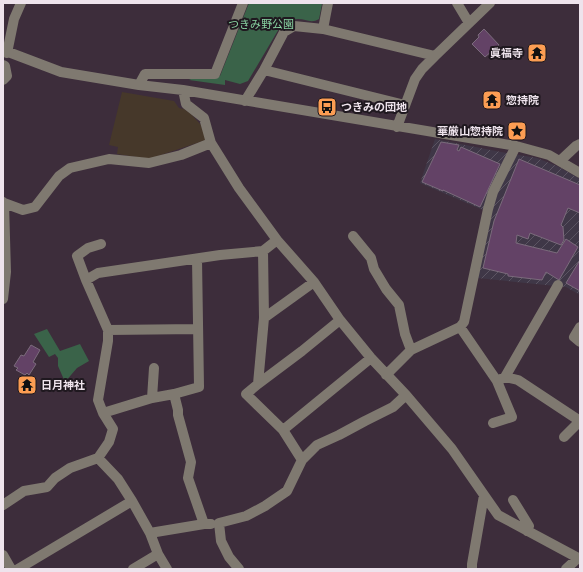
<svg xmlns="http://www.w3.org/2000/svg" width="583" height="572" font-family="Mulish,'Noto Sans JP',sans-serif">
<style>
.commercial{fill:#46382a}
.industrial{fill:url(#industrial-furrows)}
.park{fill:#3a6349}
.building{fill:#634266;stroke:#7b6b7c}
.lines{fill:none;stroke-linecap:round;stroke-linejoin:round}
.minor{stroke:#7f7970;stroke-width:10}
.labels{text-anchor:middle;stroke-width:4;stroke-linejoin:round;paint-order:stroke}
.park-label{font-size:11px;fill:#8ad5a3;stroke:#1f181f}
.poi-label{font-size:11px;font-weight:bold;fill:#eee3ec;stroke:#1f181f;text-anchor:start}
</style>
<defs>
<pattern id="industrial-furrows" width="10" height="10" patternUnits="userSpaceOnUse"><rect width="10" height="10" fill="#3f3747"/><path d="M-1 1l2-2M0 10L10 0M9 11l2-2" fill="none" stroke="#5b5462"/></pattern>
</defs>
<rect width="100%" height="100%" fill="#3d2d3b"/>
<path class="commercial" d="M122 92 174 101 179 108 184 109 191 114 201 125 206 140 149 159 117 154 118 147 109 145Z"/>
<path class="industrial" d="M435 139 501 152 537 158 559 167 580 179V295L566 287 477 278 490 213 420 183Z"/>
<path class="park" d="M249 3 322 4 319 19C311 24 306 19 298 19 291 19 285 23 280 27L248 81 240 84 225 80V85L189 80 191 79 220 76Z
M47 329 60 351 80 344 89 361 77 368 65 382 58 366V358L55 354 49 357 34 334Z"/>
<path class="building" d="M484 29 499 45 485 57 472 44 479 37 478 35Z
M441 142 459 145 457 150 459 151 461 147 500 164 480 207 443 190V191L422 182Z
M519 159 580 185V213L568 208 561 225 563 227 564 240 561 245 530 233 528 239 517 235 516 243 557 253 566 239 578 247 559 280 546 272 542 280 508 276V274L483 268 494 221Z
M580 260V291L566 283Z
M31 345 40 350 33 362 36 364 29 375 27 373 25 375 16 370 18 368 14 366 21 355 24 356Z"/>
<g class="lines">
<path class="minor" d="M457 3 469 23
M323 29 328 3
M3 50 61 72 139 85 183 90 516 146 549 155 580 173
M7 53 14 19 21 3
M3 65 5 66 7 76 3 80
M264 70 405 105
M139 85 145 74H215L243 3
M183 90 186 104 204 118 211 143 239 188 277 240 314 282 340 320 371 358 406 395 393 407 365 421 339 435 317 445 302 460 287 491 265 506 246 516 219 523 221 541 229 557 239 569
M245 101 264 70 284 32 294 26 323 29 435 56 490 3
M397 127 415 79 422 69 435 56
M560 161 576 146 580 144
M3 202 4 203 6 272 3 299
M4 203 23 210 35 207 59 176 70 168 109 159 149 163 181 155 211 143
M353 236 371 258 374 269 386 289 399 305 405 334 411 350
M263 251 264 318 258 384 246 394 283 430 302 460
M86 280 77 256 88 248 101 244
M264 318 314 282
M460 327 497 381 512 417 493 423
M580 327 574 337 580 342
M108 330 198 329
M386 375 411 350 460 327 464 322 488 209 493 192 516 146
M505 377 518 380 580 421
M497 381 505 377 558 285
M258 384 302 351 340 320
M174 394 178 410V415L191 462 188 478 204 524
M406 395 452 449 498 515 580 559
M152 398 154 368
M103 413 152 398 174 394 199 387 197 259
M283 430 371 358
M564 437 580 421
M98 458 118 479 132 501 150 533 158 554 167 569
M513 500 529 526 527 531
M3 505 24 491 47 487 55 478 70 468 98 458 109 442 113 429 103 413 98 400 108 341V330L86 280 98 273 220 255 263 251 277 240
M150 533 204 524H211
M3 555 11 569
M18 569 132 501
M133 569 158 554
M472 569V564L484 495
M566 569 578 558"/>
</g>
<defs>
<symbol id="temple-square" viewBox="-11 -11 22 22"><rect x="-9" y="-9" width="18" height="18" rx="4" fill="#fc9d53" stroke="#1f181f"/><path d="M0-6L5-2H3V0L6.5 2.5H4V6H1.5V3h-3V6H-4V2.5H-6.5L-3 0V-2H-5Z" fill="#111"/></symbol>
<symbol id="bus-square" viewBox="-11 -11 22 22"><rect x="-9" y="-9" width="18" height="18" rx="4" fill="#fc9d53" stroke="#1f181f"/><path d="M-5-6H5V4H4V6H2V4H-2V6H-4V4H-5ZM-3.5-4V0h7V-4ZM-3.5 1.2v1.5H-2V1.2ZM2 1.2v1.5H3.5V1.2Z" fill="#111"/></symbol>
<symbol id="sight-square" viewBox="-11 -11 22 22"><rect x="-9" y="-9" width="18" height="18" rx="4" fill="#fc9d53" stroke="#1f181f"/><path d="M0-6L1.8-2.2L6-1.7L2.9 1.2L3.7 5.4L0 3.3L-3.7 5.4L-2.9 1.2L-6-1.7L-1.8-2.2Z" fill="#111"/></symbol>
</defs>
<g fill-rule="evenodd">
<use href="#temple-square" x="526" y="42" width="22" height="22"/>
<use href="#temple-square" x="481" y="89" width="22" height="22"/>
<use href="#bus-square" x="316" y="96" width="22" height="22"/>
<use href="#sight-square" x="506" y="120" width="22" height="22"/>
<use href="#temple-square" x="16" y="374" width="22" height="22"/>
</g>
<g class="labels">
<g class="park-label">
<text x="261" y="28">つきみ野公園</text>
</g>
<g class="poi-label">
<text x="523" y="57" text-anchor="end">眞福寺</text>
<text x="506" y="104">惣持院</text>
<text x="341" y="111">つきみの団地</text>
<text x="503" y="135" text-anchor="end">華厳山惣持院</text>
<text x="41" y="389">日月神社</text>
</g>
</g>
<rect width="583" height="572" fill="none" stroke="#eee3ec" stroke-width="8"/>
</svg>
